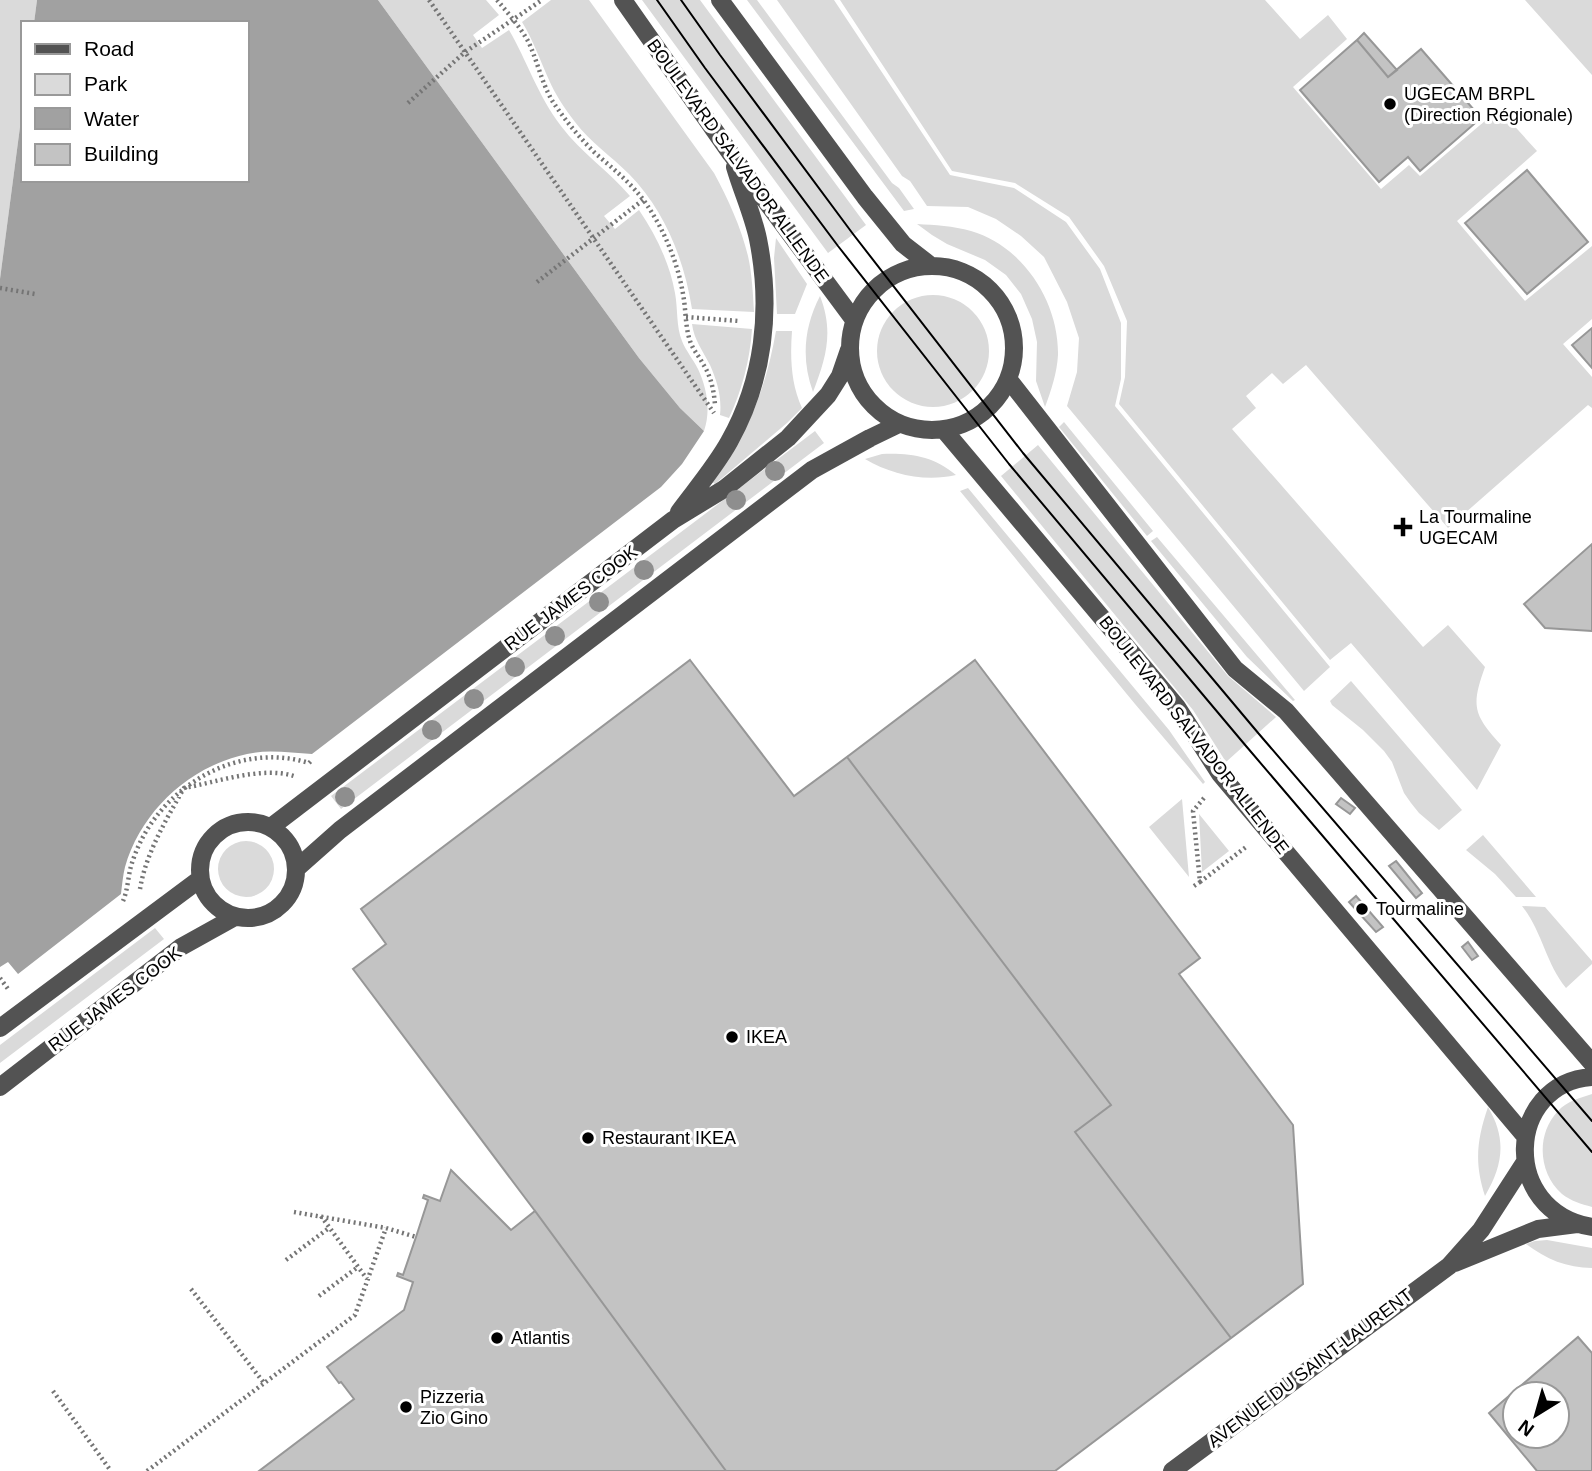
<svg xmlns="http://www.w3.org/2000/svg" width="1592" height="1471" font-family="Arial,sans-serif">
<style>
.green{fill:#dadada}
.water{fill:#a1a1a1}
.building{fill:#c3c3c3;stroke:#979797;stroke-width:2;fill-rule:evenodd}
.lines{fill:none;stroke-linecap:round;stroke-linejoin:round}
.path{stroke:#757575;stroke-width:4.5;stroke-dasharray:2 3.5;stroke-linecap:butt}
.minor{stroke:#535353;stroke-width:18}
.tram{stroke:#000;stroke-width:2}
.tree{fill:#8e8e8e}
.poi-dot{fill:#000;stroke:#fff;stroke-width:2.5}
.labels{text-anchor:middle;stroke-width:6;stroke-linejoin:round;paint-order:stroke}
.poi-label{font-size:18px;fill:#000;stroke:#fff;text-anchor:start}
.street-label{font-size:18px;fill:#000;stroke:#fff}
</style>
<rect width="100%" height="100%" fill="#fff"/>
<path class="green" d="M0 0H37L34 23H23V104L0 279Z
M378 0H486L499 15 473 35 482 48 509 30C527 61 538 96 561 126 582 154 608 170 630 196L604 216 615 229 639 210C656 235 670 264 675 293 678 309 676 326 682 341 686 351 693 359 698 369 707 388 711 411 704 431L680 408 639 358Z
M551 0H589L714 173C728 199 741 227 748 256 752 274 753 294 754 312L692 309C684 259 665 211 629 174 611 156 590 142 575 122 565 109 555 94 549 80 540 60 533 40 522 22Z
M642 0H700L866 225 828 253Z
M747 0H757L892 183 899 188 914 209 904 211Z
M777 0H834L950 175 1014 188 1066 222 1100 269 1121 323V379L1115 406 1330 667 1304 691 1067 406 1077 372 1079 338 1067 302 1044 257 1021 236 996 219 968 207 927 206 910 181 902 176Z
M840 0H1265L1300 39 1328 15 1347 39 1293 87 1381 189 1409 165 1420 176 1499 109 1537 151 1457 221 1525 301 1592 246V319L1563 344 1592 377V408L1588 405 1448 528 1306 365 1283 384 1272 373 1246 396 1256 408 1232 429 1423 647 1448 625 1485 667C1471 706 1473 714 1501 745L1477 790 1351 643 1330 660 1119 404 1125 377 1127 321 1104 266 1069 217 1015 183 952 171Z
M1525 0H1592V75Z
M917 224C935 225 953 226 971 231 1023 246 1059 302 1058 355 1057 373 1051 391 1045 407L1036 381 1037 342 1032 319 1021 294 1006 275 985 260 947 244 932 235Z
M776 238 807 284 795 314H777L774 258Z
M877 351a56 56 0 1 1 112 0a56 56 0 1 1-112 0Z
M820 296C834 332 826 358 813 392 801 359 804 327 820 296Z
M692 324 752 329C750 360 742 390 729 418L720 415C722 397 717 381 710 365 703 351 694 340 692 324Z
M776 331H792C790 358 791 384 802 408L787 423 715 484 711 481C748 436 766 388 776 331Z
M1064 422 1153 531 1147 536 1059 427Z
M815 431 824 443 341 809 331 796Z
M1038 445 1228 676 1276 717 1226 762 1193 710 1001 476Z
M882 454C911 453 933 456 956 475 925 482 892 475 865 459Z
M968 488 1169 730 1205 782 1203 784 1135 704 960 491Z
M1157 537 1295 700 1293 701 1247 657 1151 541Z
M1351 681 1462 810 1439 830 1419 813 1411 803 1404 793 1392 762 1384 751 1363 730 1332 705 1330 701Z
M1182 799 1189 877 1149 827Z
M1199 814 1229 851 1202 872Z
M1483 835 1536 897H1516L1495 874 1466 850Z
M218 869a28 28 0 1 1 56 0a28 28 0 1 1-56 0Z
M1522 906 1545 907 1592 961V964L1566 988C1546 964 1542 931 1522 906Z
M155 928 164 939 0 1063V1045Z
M1592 1094V1207C1581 1204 1571 1201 1562 1194 1538 1173 1536 1134 1558 1111 1567 1101 1580 1098 1592 1094Z
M1488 1107C1507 1139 1503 1165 1485 1196 1474 1163 1477 1139 1488 1107Z
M1547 1240 1592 1248V1268C1567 1268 1546 1259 1526 1244L1535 1241Z"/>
<path class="water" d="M37 0H378L639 358 680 408 704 431 682 464 661 487 312 754C291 753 268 749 247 754 190 766 141 811 125 867 123 875 122 885 121 894L18 974 8 962 0 967V279L23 104V180H247V23H34Z"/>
<path class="building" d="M1364 33 1397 70 1388 77 1357 40Z
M1357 40 1388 77 1421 49 1481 118 1420 171 1408 157 1379 182 1300 90Z
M1527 170 1588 242 1527 294 1465 223Z
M1592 328V368L1572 345Z
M1592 544V631L1545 628 1524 604Z
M690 660 794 796 847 757 1111 1105 1075 1132 1231 1338 1055 1471H726L535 1211 353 969 386 944 361 909Z
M975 660 1200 958 1179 974 1293 1125 1303 1284 1231 1338 1075 1132 1111 1105 847 757Z
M1341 798 1355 808 1350 814 1336 804Z
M1396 861 1422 893 1416 898 1389 866Z
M1356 896 1383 927 1376 932 1349 902Z
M1468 942 1478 956 1472 960 1462 947Z
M451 1170 511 1230 535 1211 726 1471H259L354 1399 341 1382 339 1383 327 1367 404 1310 413 1282 397 1276 398 1273 403 1275 416 1237 428 1200 423 1198 424 1195 440 1201Z
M1578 1337 1592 1353V1471H1537L1489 1413ZM1515 1394H1557V1436H1515Z"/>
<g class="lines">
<path class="path" d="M429 0 714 413
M497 0C508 13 521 28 529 43 538 63 542 84 553 102 565 120 579 137 594 152 613 169 632 183 647 205 664 230 678 263 683 294 686 309 685 326 690 341 693 350 699 356 703 364 711 376 714 391 715 405
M408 103 465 52 542 0
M537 282 643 200
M0 288 35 294
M686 317 739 321
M1200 882 1246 847
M1194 886 1200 882 1193 811 1204 798
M140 889C146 853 166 820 184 788 217 782 262 766 294 776
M123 901C127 892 128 880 130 870 133 858 138 846 144 835 176 778 245 743 309 763L311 761
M0 978 8 989
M294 1212 386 1228 416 1237
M321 1216 367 1279
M286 1260 329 1228
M191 1289 264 1383
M319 1296 358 1267
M53 1391 111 1471
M147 1471 355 1315 386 1228"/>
<path class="minor" d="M623 0 731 154 854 320
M720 0 865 197 903 244 930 265
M850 348a82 82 0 1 1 164 0a82 82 0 1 1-164 0Z
M1009 380 1235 669 1286 711 1293 719 1592 1063
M944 430 1177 707 1220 774 1525 1136
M679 512C696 489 715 467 729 442 764 380 772 309 758 239 753 215 742 191 735 167
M200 870a48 48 0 1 1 96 0a48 48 0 1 1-96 0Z
M271 827 673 520 724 489 788 438 828 395 840 376 849 350
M296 869 340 830 812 470 870 438 899 424
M0 1028 200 879
M1592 1077C1506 1083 1499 1211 1592 1227
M0 1087 181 947 235 917
M1455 1263 1538 1229 1577 1224
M1172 1471 1449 1266 1481 1230 1525 1162"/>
<path class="tram" d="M657 0 705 68 838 246 1009 464 1246 746 1592 1152
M681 0 720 55 853 234 1023 453 1259 734 1592 1121"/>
</g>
<g class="tree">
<circle cx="775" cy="471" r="10"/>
<circle cx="736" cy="500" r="10"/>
<circle cx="644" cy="570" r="10"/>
<circle cx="599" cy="602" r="10"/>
<circle cx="555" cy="636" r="10"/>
<circle cx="515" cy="667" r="10"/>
<circle cx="474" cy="699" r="10"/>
<circle cx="432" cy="730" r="10"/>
<circle cx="345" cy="797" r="10"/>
</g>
<g class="poi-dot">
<circle cx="1390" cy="104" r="7"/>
<path d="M1399.5 516.5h7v7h7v7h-7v7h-7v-7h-7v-7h7z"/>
<circle cx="1362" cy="909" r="7"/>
<circle cx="732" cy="1037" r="7"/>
<circle cx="588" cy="1138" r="7"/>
<circle cx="497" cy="1338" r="7"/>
<circle cx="406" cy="1407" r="7"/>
</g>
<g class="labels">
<g class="poi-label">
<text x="1404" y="100">UGECAM BRPL<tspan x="1404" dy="21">(Direction Régionale)</tspan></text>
<text x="1419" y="523">La Tourmaline<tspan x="1419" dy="21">UGECAM</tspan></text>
<text x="1376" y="915">Tourmaline</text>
<text x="746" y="1043">IKEA</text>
<text x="602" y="1144">Restaurant IKEA</text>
<text x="511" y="1344">Atlantis</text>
<text x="420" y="1403">Pizzeria<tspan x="420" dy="21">Zio Gino</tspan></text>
</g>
<g class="street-label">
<text transform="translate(738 161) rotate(54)" y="6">BOULEVARD SALVADOR ALLENDE</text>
<text transform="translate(571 598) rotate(-37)" y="6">RUE JAMES COOK</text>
<text transform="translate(1194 735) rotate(52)" y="6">BOULEVARD SALVADOR ALLENDE</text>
<text transform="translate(115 999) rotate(-37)" y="6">RUE JAMES COOK</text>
<text transform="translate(1310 1368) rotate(-37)" y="6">AVENUE DU SAINT-LAURENT</text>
</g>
</g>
<rect x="21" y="21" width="228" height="161" fill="#ffffff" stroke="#999999" stroke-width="2"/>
<rect x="35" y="44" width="35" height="10" fill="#535353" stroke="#999999" stroke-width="2"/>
<text x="84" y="56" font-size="21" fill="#000000">Road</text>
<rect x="35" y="74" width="35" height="21" fill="#dadada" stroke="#999999" stroke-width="2"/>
<text x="84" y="91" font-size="21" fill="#000000">Park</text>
<rect x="35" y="108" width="35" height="21" fill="#a1a1a1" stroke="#999999" stroke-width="2"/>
<text x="84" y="126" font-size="21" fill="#000000">Water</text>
<rect x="35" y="144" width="35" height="21" fill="#c3c3c3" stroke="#999999" stroke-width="2"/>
<text x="84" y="161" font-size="21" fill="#000000">Building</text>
<g transform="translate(1536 1415) rotate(217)"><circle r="33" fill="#ffffff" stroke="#999999" stroke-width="2"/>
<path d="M0-5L12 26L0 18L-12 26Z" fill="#000000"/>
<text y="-10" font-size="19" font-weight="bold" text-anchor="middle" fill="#000000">N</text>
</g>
</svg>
